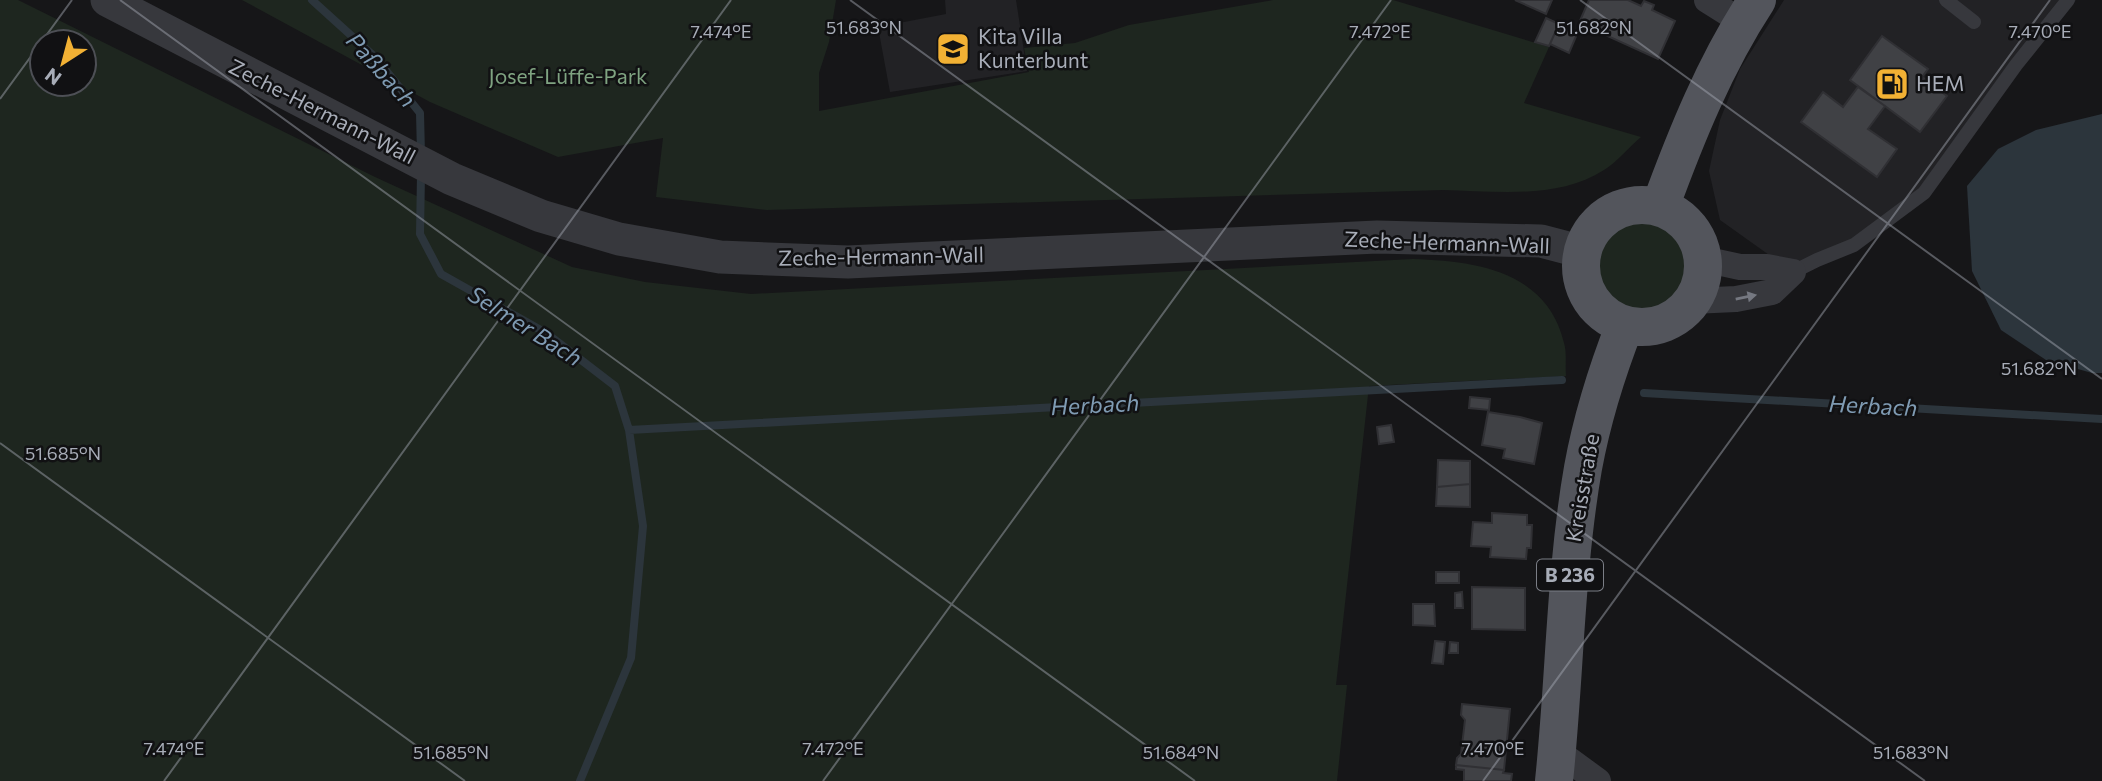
<svg xmlns="http://www.w3.org/2000/svg" width="2102" height="781" font-family="Commissioner,sans-serif">
<style>
.built{fill:#222225}
.green{fill:#1e261f;fill-rule:evenodd}
.water{fill:#2c353c}
.lines{fill:none;stroke-linecap:round;stroke-linejoin:round}
.stream{stroke:#2c353c;stroke-width:8}
.building{fill:#404145;stroke:#303034;stroke-width:2}
.service{stroke:#37383d;stroke-width:14}
.minor{stroke:#37383d;stroke-width:26}
.tertiary{stroke:#37383d;stroke-width:33}
.primary{stroke:#53555c;stroke-width:38}
.oneway{fill:#757881}
.ticks{fill:none;stroke:#a8adb8;stroke-width:2;stroke-opacity:0.45}
.labels{text-anchor:middle;stroke-width:5;stroke-linejoin:round;paint-order:stroke}
.shield{fill:#111113;stroke:#7b7e86;stroke-width:2}
.shield-label{font-size:19px;font-weight:bold;fill:#a8adb8}
.poi-label{font-size:21px;fill:#a8adb8;stroke:#111113;text-anchor:start}
.park-label{font-size:21px;fill:#7fa381;stroke:#111113}
.street-label{font-size:21px;fill:#a8adb8;stroke:#111113}
.water-label{font-size:23px;font-style:italic;fill:#7f9bb3;stroke:#111113}
.ticks-label{font-size:18px;text-anchor:middle;fill:#a8adb8;stroke:#111113;stroke-width:5;stroke-linejoin:round;paint-order:stroke}
</style>
<rect width="100%" height="100%" fill="#161618"/>
<path class="built" d="M945 0H1016L1027 71 890 92 878 27 946 14Z
M1784 0H2076L2016 65 1924 193 1854 245 1793 272 1720 220 1709 171 1720 120 1740 69Z"/>
<path class="green" d="M0 0H18L375 177 572 267 645 282 751 294 1413 259C1476 261 1547 271 1564 343 1567 353 1565 365 1566 376L1369 386 1336 685H1347L1337 781H0ZM42 42H84V84H42Z
M242 0H836L829 42 819 73V111L1029 72 1024 48 1075 43 1129 25 1273 0H1393L1549 47 1524 103 1641 137C1629 147 1617 162 1604 170 1557 200 1496 191 1443 190L767 210 656 197 663 138 558 157 430 102Z
M1592 267a47 47 0 1 1 94 0a47 47 0 1 1-94 0Z"/>
<path class="water" d="M2102 114V373H2092L2046 360 2001 330 1972 271 1967 186 1998 149 2036 130Z"/>
<g class="lines">
<path class="stream" d="M312 0 376 58 420 113 421 154
M421 174 420 234 441 274 546 333 615 386 629 430 643 526 631 658 580 781
M1644 393 2102 419
M629 430 1562 380"/>
</g>
<path class="building" d="M1515 0H1552L1546 14Z
M1589 0H1628L1641 6 1644 1 1654 5 1652 10 1675 21 1658 59 1579 23Z
M1546 18 1559 24 1549 46 1535 42Z
M1558 26 1577 34 1569 53 1550 44Z
M1882 36 1928 69 1922 77 1947 96 1920 132 1850 80Z
M1858 87 1885 106 1868 129 1897 149 1877 177 1801 122 1823 92 1843 107Z
M1470 397 1490 399 1489 410 1469 408Z
M1488 412 1520 417 1542 423 1534 464 1503 458 1505 449 1482 445Z
M1391 425 1394 442 1379 444 1377 427Z
M1438 460 1470 461V484L1437 487Z
M1470 484V507L1436 506 1437 487Z
M1492 513 1527 515V525H1532L1531 548H1527L1526 559 1490 557 1491 547 1471 546 1473 522 1492 523Z
M1436 572H1459V583H1436Z
M1472 587 1525 588V630L1472 629Z
M1462 592 1463 608H1455V593Z
M1413 604H1434L1435 626 1413 625Z
M1435 641 1445 642 1443 664 1432 663Z
M1450 642 1458 643V653H1449Z
M1462 704 1510 709 1504 770 1456 765 1457 758 1461 754 1465 720 1461 715Z
M1456 765 1504 770 1503 773 1512 774 1511 781H1464V770L1456 769Z"/>
<g class="lines">
<path class="service" d="M1946 0 1974 22
M1793 272 1817 260 1854 245 1924 193 2016 65 2068 0"/>
<path class="minor" d="M1707 0 1742 22
M1703 259 1740 267H1767L1793 272
M1692 301 1736 299 1772 292 1793 272
M1557 751 1598 781"/>
<path class="tertiary" d="M107 0 452 179 541 216 619 239 720 257 848 262 1377 237 1541 241 1583 252"/>
<path class="primary" d="M1581 266a61 61 0 1 1 122 0a61 61 0 1 1-122 0Z
M1660 207C1686 136 1715 64 1757 0
M1554 781C1565 677 1565 571 1583 468 1592 419 1607 371 1625 325"/>
</g>
<defs><path id="oneway-solid" d="M-6-.8H1V-3.2L6.5 0L1 3.2V.8H-6Z" transform="scale(1.75)"/></defs>
<use class="oneway" href="#oneway-solid" transform="translate(1746 297) rotate(-11)"/>
<path class="ticks" d="M120 0 1195 781M850 0 1925 781M1580 0 2102 379M0 99 72 0M0 443 465 781M164 781 731 0M823 781 1391 0M1483 781 2050 0"/>
<defs>
<symbol id="school-square" viewBox="-11 -11 22 22"><rect x="-9" y="-9" width="18" height="18" rx="4" fill="#f2b134" stroke="#111113"/><path d="M0-5L7-2L0 1L-7-2ZM-4 1L0 2.5L4 1V4Q0 6-4 4Z" fill="#111"/></symbol>
<symbol id="fuel-square" viewBox="-11 -11 22 22"><rect x="-9" y="-9" width="18" height="18" rx="4" fill="#f2b134" stroke="#111113"/><path d="M-5.5-6h7V0h2V4h1.3V-2.5L3-4.5l.8-.8L6-3V5H2.5V1h-1V6h-7ZM-4.2-4.7v3.2H.2V-4.7Z" fill="#111"/></symbol>
</defs>
<g fill-rule="evenodd">
<use href="#school-square" x="934" y="30" width="38" height="38"/>
<use href="#fuel-square" x="1873" y="65" width="38" height="38"/>
</g>
<g class="labels">
<rect class="shield" x="1537" y="559.5" width="66" height="31" rx="5"/>
<g class="shield-label">
<text x="1570" y="582">B 236</text>
</g>
<g class="poi-label">
<text x="978" y="44">Kita Villa<tspan x="978" dy="24">Kunterbunt</tspan></text>
<text x="1916" y="91">HEM</text>
</g>
<g class="park-label">
<text x="568" y="84">Josef-Lüffe-Park</text>
</g>
<g class="street-label">
<text transform="translate(322 112) rotate(27)" y="7">Zeche-Hermann-Wall</text>
<text transform="translate(1447 243) rotate(2)" y="7">Zeche-Hermann-Wall</text>
<text transform="translate(881 257) rotate(-1)" y="7">Zeche-Hermann-Wall</text>
<text transform="translate(1583 488) rotate(-80)" y="7">Kreisstraße</text>
</g>
<g class="water-label">
<text transform="translate(381 70) rotate(48)" y="8">Paßbach</text>
<text transform="translate(525 326) rotate(32)" y="8">Selmer Bach</text>
<text transform="translate(1095 405) rotate(-3)" y="8">Herbach</text>
<text transform="translate(1873 406) rotate(3)" y="8">Herbach</text>
</g>
</g>
<g class="ticks-label">
<text x="864" y="34">51.683°N</text>
<text x="1594" y="34">51.682°N</text>
<text x="721" y="38">7.474°E</text>
<text x="1380" y="38">7.472°E</text>
<text x="2040" y="38">7.470°E</text>
<text x="2039" y="375">51.682°N</text>
<text x="63" y="460">51.685°N</text>
<text x="174" y="755">7.474°E</text>
<text x="833" y="755">7.472°E</text>
<text x="1493" y="755">7.470°E</text>
<text x="451" y="759">51.685°N</text>
<text x="1181" y="759">51.684°N</text>
<text x="1911" y="759">51.683°N</text>
</g>
<g transform="translate(63 63) rotate(216)"><circle r="33" fill="#111113" stroke="#4d4f55" stroke-width="2"/>
<path d="M0-5L12 26L0 18L-12 26Z" fill="#f2b134"/>
<text y="-10" font-size="19" font-weight="bold" text-anchor="middle" fill="#a8adb8">N</text>
</g>
</svg>
